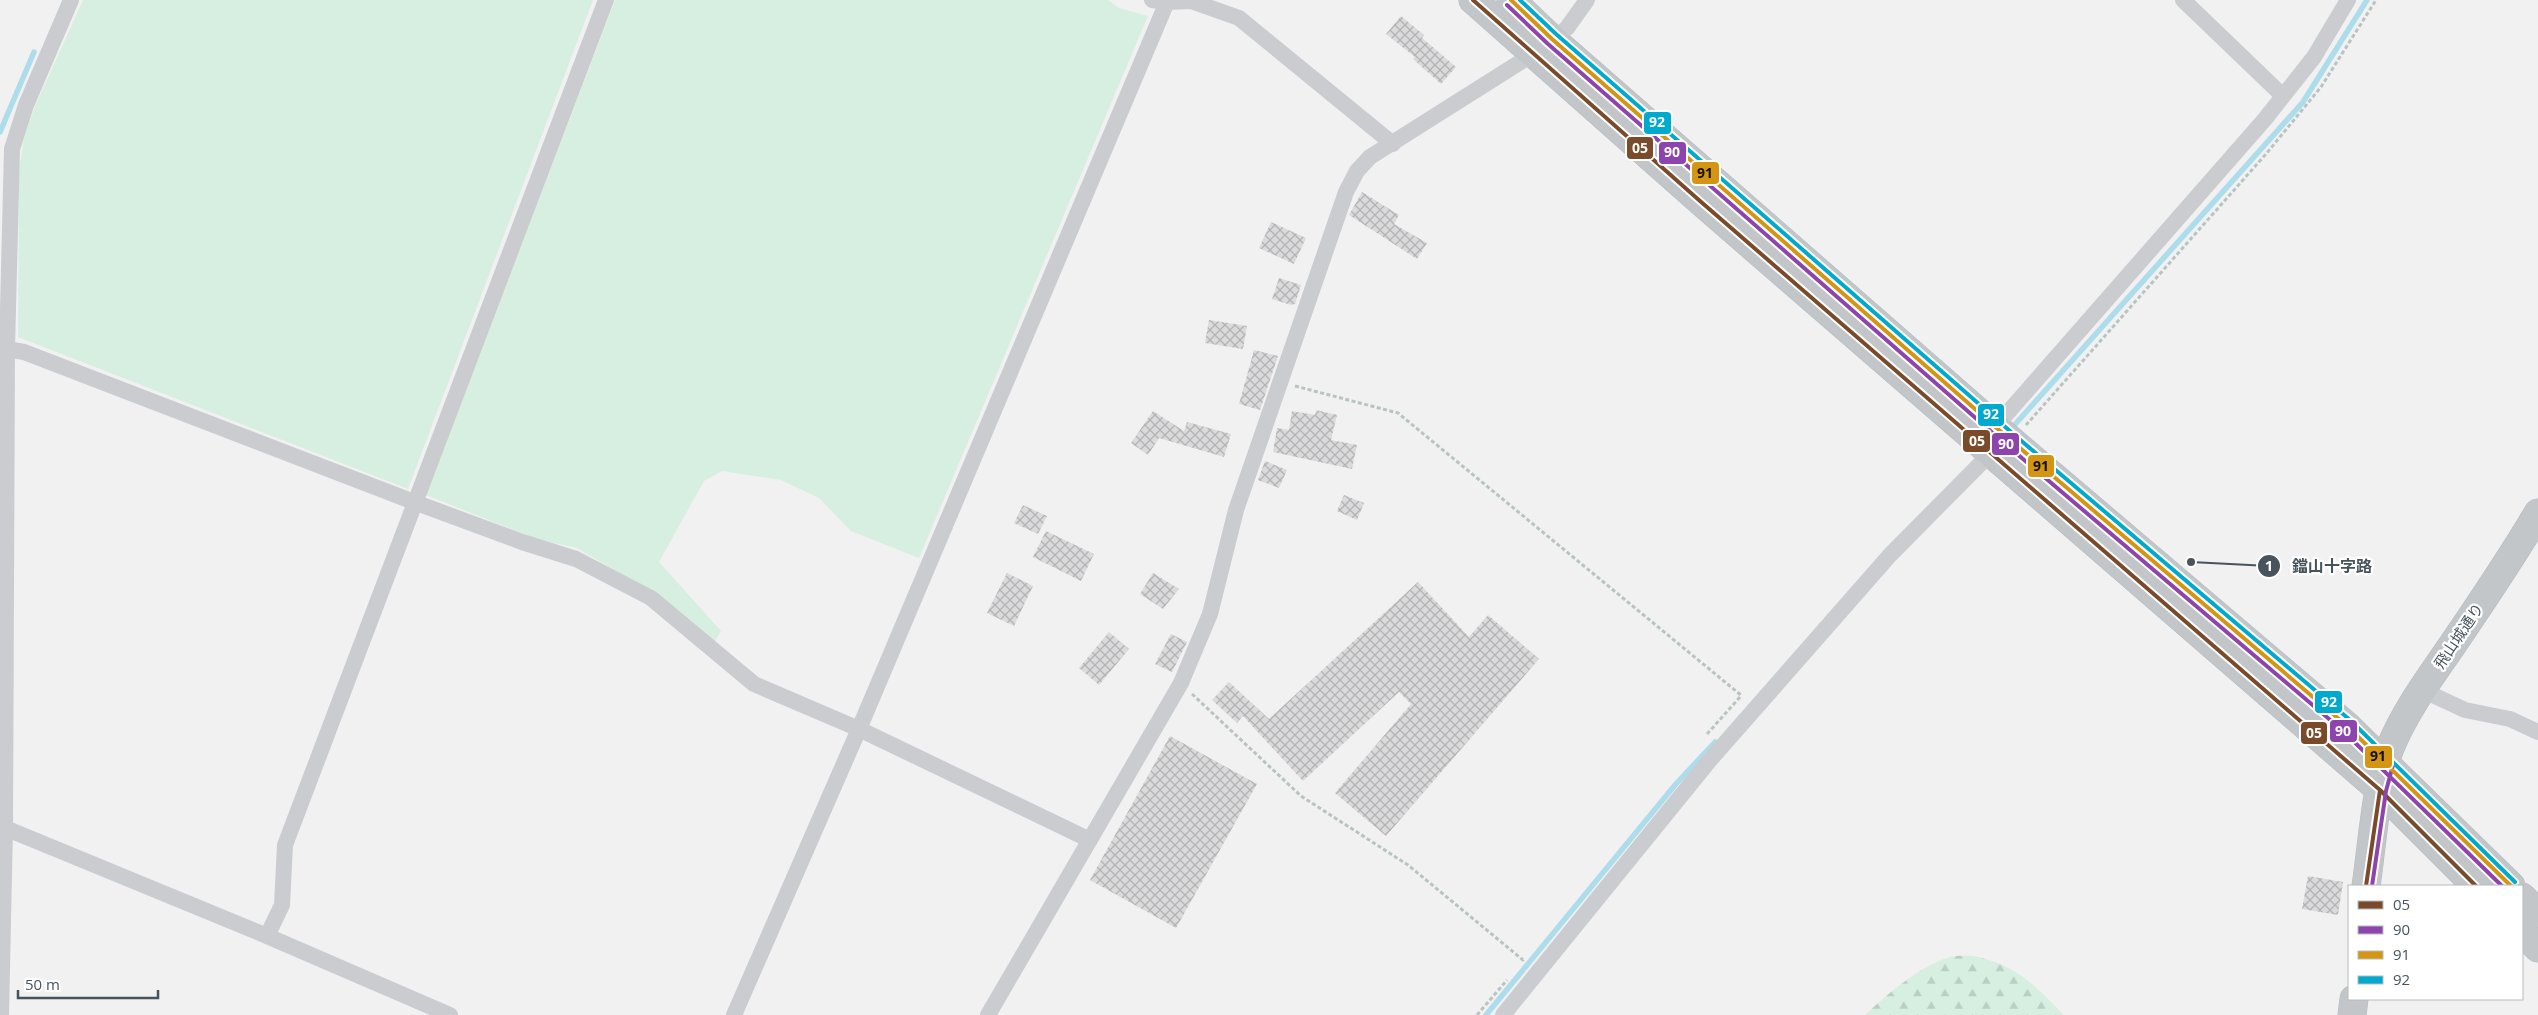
<svg xmlns="http://www.w3.org/2000/svg" width="2538" height="1015" font-family="'Open Sans','Noto Sans JP',sans-serif">
<style>
.grass{fill:#d6efe0}
.forest{fill:url(#forest-firs)}
.lines{fill:none;stroke-linecap:round;stroke-linejoin:round}
.stream{stroke:#adddeb;stroke-width:5.5}
.building{fill:url(#building-cross-hatch)}
.trunk-casing{stroke:#b6bbc0;stroke-width:29}
.path{stroke:#b9c4c1;stroke-width:3;stroke-dasharray:4 2.5;stroke-linecap:butt}
.minor{stroke:#cacccf;stroke-width:16}
.trunk{stroke:#c2c6c9;stroke-width:28}
.bus-1-casing{stroke:#fff;stroke-width:8}
.bus-2-casing{stroke:#fff;stroke-width:8}
.bus-3-casing{stroke:#fff;stroke-width:8}
.bus-4-casing{stroke:#fff;stroke-width:8}
.bus-1{stroke:#7a4b2a;stroke-width:4}
.bus-2{stroke:#8e44ad;stroke-width:4}
.bus-3{stroke:#d49512;stroke-width:4}
.bus-4{stroke:#00a9ce;stroke-width:4}
.labels{text-anchor:middle;stroke-width:4.5;stroke-linejoin:round;paint-order:stroke}
.street-label{font-size:15px;fill:#48535c;stroke:#fff}
.leader{fill:none;stroke:#48535c;stroke-width:2}
.callout-dot{fill:#48535c;stroke:#fff;stroke-width:2}
.mark-label{font-size:15px;text-anchor:middle;font-weight:bold;fill:#fff}
.callout-label{font-size:16px;text-anchor:middle;font-weight:bold;fill:#48535c;stroke:#fff;stroke-width:4.5;stroke-linejoin:round;paint-order:stroke}
.line-badge{stroke:#fff;stroke-width:2}
.badge-label{font-size:14px;text-anchor:middle;font-weight:bold;fill:#fff}
.pale-badge-label{font-size:14px;text-anchor:middle;font-weight:bold;fill:#111}
</style>
<defs>
<pattern id="forest-firs" width="22" height="20" patternUnits="userSpaceOnUse" patternTransform="scale(1.25)"><rect width="22" height="20" fill="#d6efe0"/><path d="M5 1l3.5 6h-7zM16 11l3.5 6h-7z" fill="#b9cfc3"/></pattern>
<pattern id="building-cross-hatch" width="8" height="8" patternUnits="userSpaceOnUse" patternTransform="scale(1.25)"><rect width="8" height="8" fill="#dadadb"/><path d="M0 0l8 8M0 8l8-8" fill="none" stroke="#b3b3b5"/></pattern>
</defs>
<rect width="100%" height="100%" fill="#f1f1f1"/>
<path class="grass" d="M83 0H593L408 489 18 337 19 171 24 138 35 106Z
M615 0H1108L1119 8 1148 16 919 558 851 531 819 498 781 480 722 471 704 481 659 562 721 631 714 643 658 596 577 548 536 539 426 495Z"/>
<path class="forest" d="M1974 956C2018 966 2033 984 2064 1015H1865C1888 994 1917 968 1947 958 1955 955 1966 956 1974 956Z"/>
<g class="lines">
<path class="stream" d="M0 132 34 52
M2010 430 2303 102 2367 0
M1486 1015 1675 785 1715 742"/>
</g>
<path class="building" d="M1401 16 1424 35 1422 38 1456 67 1441 84 1413 59 1415 57 1386 34Z
M1362 192 1399 215 1394 224 1427 243 1417 259 1349 215Z
M1271 222 1306 238 1294 264 1259 248Z
M1279 278 1301 285 1295 304 1291 305 1272 299Z
M1209 320 1247 326 1243 349 1205 343Z
M1254 350 1278 356 1260 410 1239 404Z
M1316 410 1337 415 1331 440 1357 445 1352 469 1273 452 1277 428 1289 430 1292 411 1315 415Z
M1153 411 1184 431 1187 422 1231 434 1224 457 1159 438 1148 455 1131 443Z
M1265 461 1287 470 1279 488 1258 480Z
M1344 495 1364 503 1357 520 1337 511Z
M1023 505 1047 516 1038 534 1014 523Z
M1046 531 1094 554 1081 581 1033 557Z
M1007 573 1033 586 1014 626 987 613Z
M1153 573 1179 589 1163 609 1140 594Z
M1418 582 1469 637 1488 615 1539 659 1386 836 1335 793 1411 704 1399 692 1303 781 1243 716 1237 723 1212 700 1229 682 1269 719Z
M1109 632 1129 649 1099 685 1079 668Z
M1171 634 1187 642 1172 672 1155 664Z
M1170 736 1257 784 1176 928 1090 880Z
M2308 876 2343 882 2338 915 2302 909Z"/>
<g class="lines">
<defs>
<path id="trunk" d="M1473 0 1700 201 2380 790 2476 886
M1511 0 1552 39 2007 437 2346 725 2511 886
M2366 886C2372 846 2376 784 2390 748 2405 711 2429 679 2451 647 2481 603 2511 559 2538 513
M2522 897 2538 913
M2522 932 2538 948
M2352 1015 2354 999"/>
</defs>
<use href="#trunk" class="trunk-casing"/>
<path class="path" d="M1295 386 1398 413 1742 696
M2026 425 2266 154 2321 87 2376 0
M1192 694 1301 796 1408 865 1523 960 1525 958
M1707 734 1741 696
M1477 1015 1507 980"/>
<path class="minor" d="M1152 0 1167 2 1191 1 1239 18 1393 144
M2183 0 2283 96
M7 349 24 352 414 502 522 542 576 559 651 598 754 684 859 729 1090 840
M1996 426 2265 119 2314 57 2348 0
M2422 690 2465 710 2510 719 2538 732
M5 828 267 936 450 1015
M267 936 282 905 285 845 606 0
M1 1015 5 828 7 349 12 149 26 105 71 0
M734 1015 859 729 1167 2
M988 1015 1181 683 1210 614 1236 510 1346 192 1357 171 1370 157 1533 54 1567 28 1587 0
M1503 1015 1710 760 1890 555 1997 447"/>
<use href="#trunk" class="trunk"/>
<defs>
<path id="bus-1" d="M1473 0 1700 201 2380 790 2476 886
M2366 886 2380 790"/>
<path id="bus-2" d="M1507 5 1548 44 2003 442 2342 730 2502 886
M2372 886 2386 791 2393 765"/>
<path id="bus-3" d="M1511 0 1552 39 2007 437 2346 725 2511 886"/>
<path id="bus-4" d="M1520 0 1556 34 2011 432 2350 720 2515 882"/>
</defs>
<use href="#bus-1" class="bus-1-casing"/>
<use href="#bus-2" class="bus-2-casing"/>
<use href="#bus-3" class="bus-3-casing"/>
<use href="#bus-4" class="bus-4-casing"/>
<use href="#bus-1" class="bus-1"/>
<use href="#bus-2" class="bus-2"/>
<use href="#bus-3" class="bus-3"/>
<use href="#bus-4" class="bus-4"/>
</g>
<g class="labels">
<g class="street-label">
<text transform="translate(2459 636) rotate(-56)" y="5">飛山城通り</text>
</g>
</g>
<path class="leader" d="M2191 562L2269 566"/>
<g class="callout-dot">
<circle cx="2191" cy="562" r="5"/>
<circle cx="2269" cy="566" r="12"/>
</g>
<g class="mark-label">
<text x="2269" y="571">1</text>
</g>
<g class="callout-label">
<text x="2332" y="572">鐺山十字路</text>
</g>
<g class="line-badge">
<rect x="1643" y="111" width="29" height="24" rx="5" fill="#00a9ce"/>
<rect x="1626" y="136" width="28" height="24" rx="5" fill="#7a4b2a"/>
<rect x="1658" y="141" width="29" height="24" rx="5" fill="#8e44ad"/>
<rect x="1691" y="161" width="29" height="24" rx="5" fill="#d49512"/>
<rect x="1977" y="403" width="28" height="24" rx="5" fill="#00a9ce"/>
<rect x="1962" y="429" width="29" height="24" rx="5" fill="#7a4b2a"/>
<rect x="1991" y="432" width="29" height="24" rx="5" fill="#8e44ad"/>
<rect x="2027" y="454" width="28" height="24" rx="5" fill="#d49512"/>
<rect x="2314" y="690" width="29" height="24" rx="5" fill="#00a9ce"/>
<rect x="2329" y="719" width="29" height="24" rx="5" fill="#8e44ad"/>
<rect x="2300" y="721" width="28" height="24" rx="5" fill="#7a4b2a"/>
<rect x="2364" y="745" width="29" height="24" rx="5" fill="#d49512"/>
</g>
<g class="badge-label">
<text x="1657" y="127">92</text>
<text x="1640" y="153">05</text>
<text x="1672" y="157">90</text>
<text x="1991" y="419">92</text>
<text x="1977" y="446">05</text>
<text x="2006" y="449">90</text>
<text x="2329" y="707">92</text>
<text x="2343" y="736">90</text>
<text x="2314" y="738">05</text>
</g>
<g class="pale-badge-label">
<text x="1705" y="178">91</text>
<text x="2041" y="471">91</text>
<text x="2378" y="761">91</text>
</g>
<rect x="2348" y="885" width="175" height="115" fill="#ffffff" stroke="#b6babe"/>
<rect x="2358" y="901" width="25" height="8" fill="#7a4b2a" stroke="#b6babe"/>
<text x="2393" y="910" font-size="15" fill="#48535c">05</text>
<rect x="2358" y="926" width="25" height="8" fill="#8e44ad" stroke="#b6babe"/>
<text x="2393" y="935" font-size="15" fill="#48535c">90</text>
<rect x="2358" y="951" width="25" height="8" fill="#d49512" stroke="#b6babe"/>
<text x="2393" y="960" font-size="15" fill="#48535c">91</text>
<rect x="2358" y="976" width="25" height="8" fill="#00a9ce" stroke="#b6babe"/>
<text x="2393" y="985" font-size="15" fill="#48535c">92</text>
<path d="M18 990v8h140v-8" fill="none" stroke="#48535c" stroke-width="2.5"/>
<text x="25" y="990" font-size="15" fill="#48535c" stroke="#ffffff" stroke-width="4" paint-order="stroke">50 m</text>
</svg>
